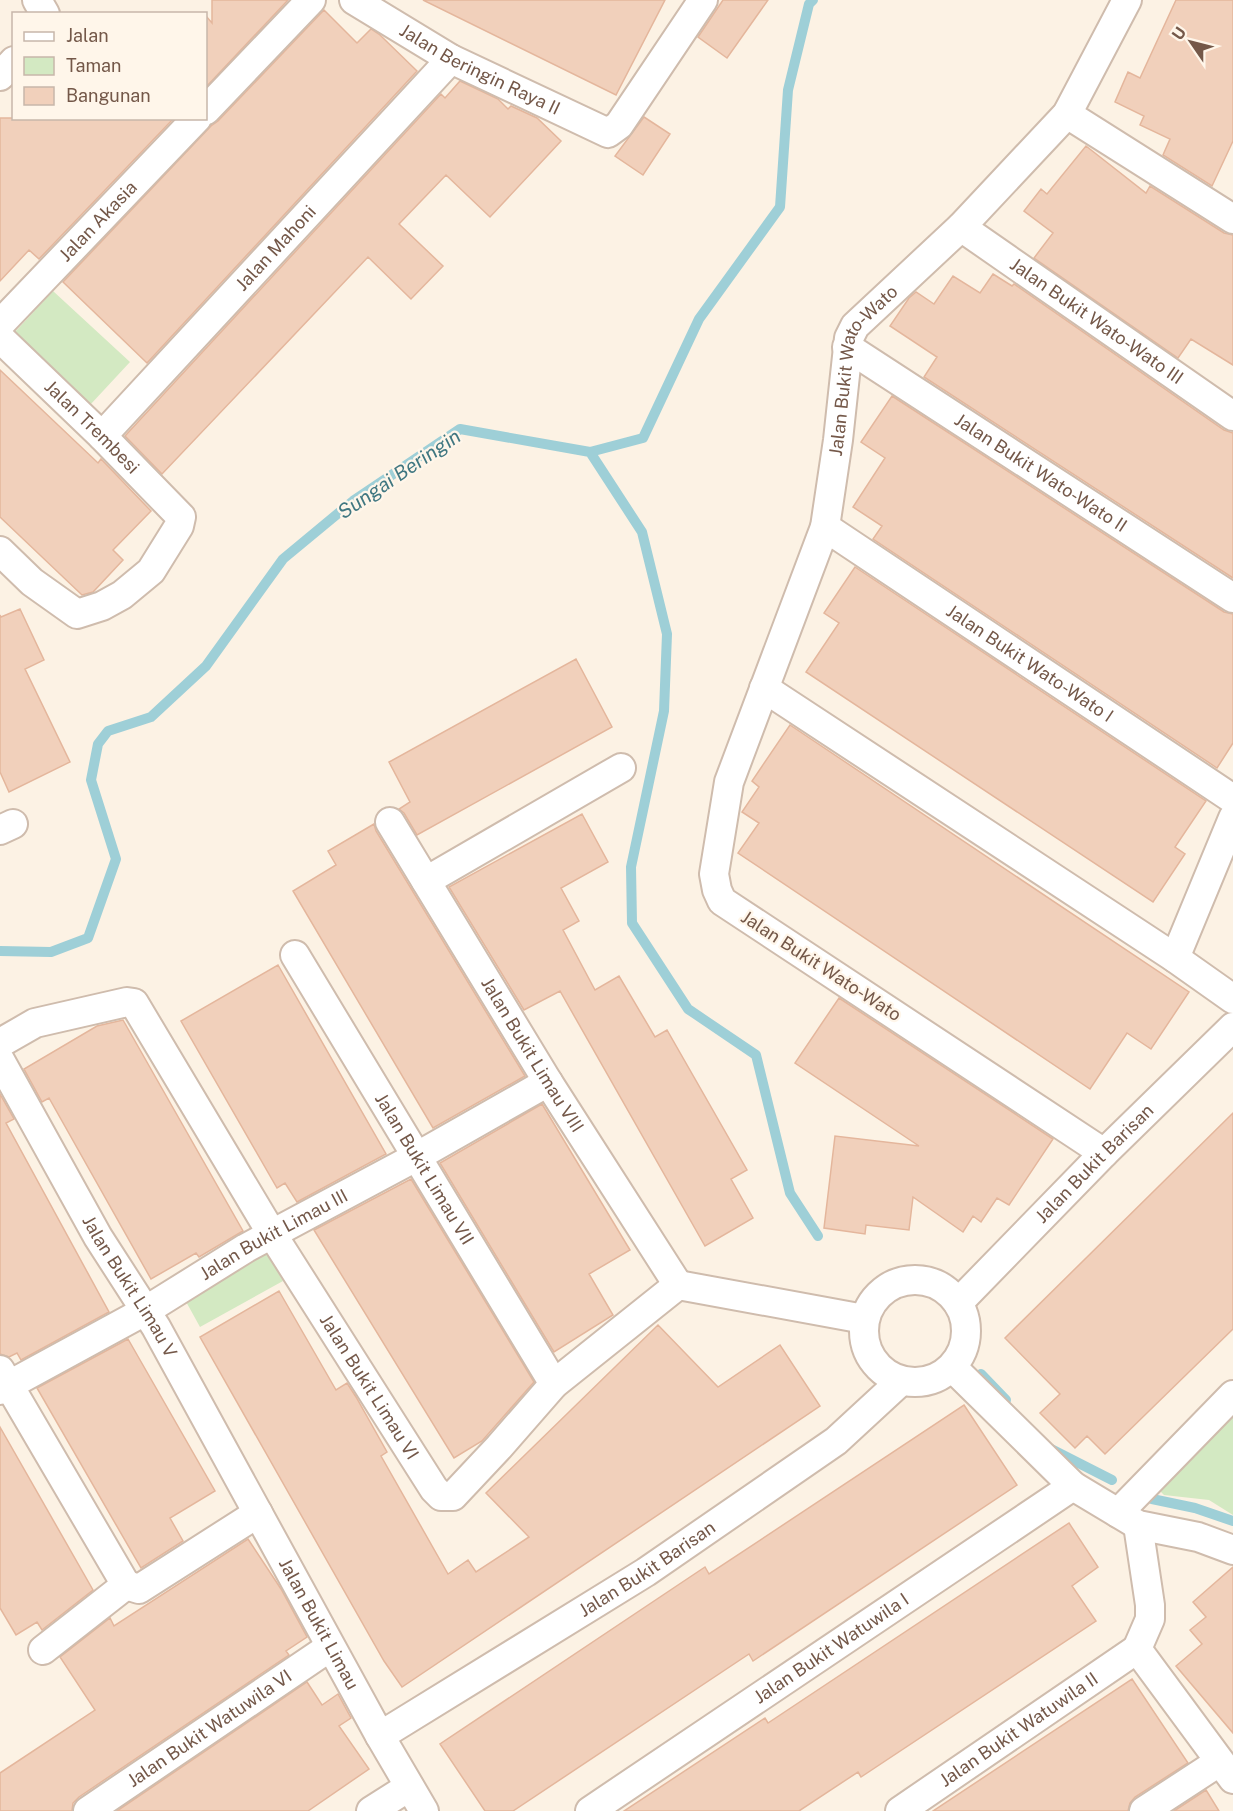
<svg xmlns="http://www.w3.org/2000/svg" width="1233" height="1811" font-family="'Public Sans',sans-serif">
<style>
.green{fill:#d3e9c2}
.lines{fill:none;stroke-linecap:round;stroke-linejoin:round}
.stream{stroke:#9ecfd7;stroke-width:10}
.building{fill:#f1d0bb;stroke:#e4b69c;stroke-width:1.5}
.minor-casing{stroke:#cfbcad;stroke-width:32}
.minor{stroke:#fff;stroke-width:28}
.labels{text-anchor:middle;stroke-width:4.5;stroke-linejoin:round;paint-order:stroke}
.street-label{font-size:18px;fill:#745849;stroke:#fff6ea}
.water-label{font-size:20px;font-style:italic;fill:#407781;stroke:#fff6ea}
</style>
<rect width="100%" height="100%" fill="#fcf2e4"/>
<path class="green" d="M53 291 130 362 90 405 14 333Z
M266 1251 283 1281 200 1327 184 1298Z
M1233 1405V1515L1209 1500 1164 1495 1160 1491 1189 1450Z"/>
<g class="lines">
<path class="stream" d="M590 452 642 532 667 634 664 711 631 867 632 923 688 1009 756 1055 790 1193 818 1236
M0 951 51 952 88 938 116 859 91 780 98 744 108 731 151 717 206 666 283 559 353 501 460 429 590 452 643 438 699 319 780 207 788 90 809 4 813 0
M981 1374 1006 1400
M1051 1449 1112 1480
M1152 1499 1195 1508 1233 1521"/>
</g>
<path class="building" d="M212 0H288L206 87V16L212 23Z
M423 0H665L616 95Z
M723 0H768L727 58 698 37Z
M1176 0H1233V141L1212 186 1163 155 1170 139 1140 125 1144 116 1115 102 1128 72 1140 78Z
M324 10 357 43 371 29 380 35 417 71 147 363 63 282 211 126 218 121Z
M460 81 498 99 508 109 511 106 537 118 561 141 490 217 446 175 399 224 443 266 411 299 368 257 162 474 125 436 441 94 445 98Z
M644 117 670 134 643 175 615 156Z
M0 118H174L39 259 29 250 0 281Z
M1086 146 1146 193 1150 186 1224 233 1233 235V365L1191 339 1178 358 1034 258 1053 233 1024 211 1041 189 1047 194Z
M993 274 1012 286 1014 284 1224 430 1233 433V578L924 377 937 357 890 326 909 298 916 292 934 304 953 276 980 293Z
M0 370 98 463 101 459 151 511 113 550 123 560 93 592 82 595 0 517Z
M892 396 1224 612 1233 614V743L1217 768 873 539 882 526 853 507 885 458 861 442Z
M855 567 1206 801 1175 847 1185 854 1153 902 806 672 839 623 824 613Z
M20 609 44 660 25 669 70 762 9 792 0 772V615L1 617Z
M576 659 612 727 417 835 404 813 399 809 410 802 389 762Z
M790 725 1189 992 1151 1049 1127 1033 1090 1089 738 853 759 823 742 812 759 787 752 781Z
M582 814 608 862 561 888 579 921 563 930 595 990 619 976 655 1037 667 1030 747 1170 731 1179 753 1218 705 1246 560 991 524 1010 449 887Z
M374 824 376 831 525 1076 433 1128 293 891 336 865 328 851Z
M278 965 386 1154 297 1202 285 1183 277 1188 181 1021Z
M839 998 1053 1139 1009 1205 997 1198 981 1222 973 1216 963 1232 913 1197 909 1230 866 1225 865 1234 824 1228 835 1136 919 1146 795 1063Z
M123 1020 243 1231 199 1257 196 1253 151 1279 49 1098 42 1102 24 1069 97 1026Z
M0 1094 14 1119 6 1123 109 1312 21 1360 17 1353 9 1357 0 1354Z
M542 1104 630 1250 589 1274 613 1315 554 1352 440 1163Z
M1233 1113V1329L1105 1454 1087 1436 1075 1448 1040 1413 1060 1394 1005 1338Z
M411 1179 534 1382 482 1441 454 1458 314 1230Z
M279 1291 336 1390 347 1383 356 1397 387 1452 381 1456 448 1574 468 1560 476 1572 529 1537 486 1493 658 1325 718 1387 780 1345 820 1406 402 1687 384 1661 200 1337Z
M128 1339 215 1491 170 1518 183 1541 141 1568 37 1388Z
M964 1405 1017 1485 753 1661 749 1654 513 1811H485L440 1744 705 1567 709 1574Z
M0 1427 93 1590 42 1630 37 1622 16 1635 0 1608Z
M1069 1523 1098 1567 1072 1586 1096 1621 861 1777 858 1772 799 1811H624L765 1718 768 1723Z
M248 1539 281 1589 307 1637 286 1651 289 1655 79 1797 73 1803 72 1811H0V1773L95 1710 60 1657 110 1618 114 1626Z
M1233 1567V1733L1176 1666 1202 1644 1190 1630 1206 1617 1193 1602Z
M1132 1679 1188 1763 1135 1797 1130 1803 1128 1811H933Z
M307 1682 322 1705 338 1694 351 1718 339 1726 369 1769 308 1811H117Z
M1206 1790 1219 1811H1174Z"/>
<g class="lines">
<defs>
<g id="minor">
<path d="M37 0 45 14"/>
<path id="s1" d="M354 0 451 59 608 133 619 125 703 0"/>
<path d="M0 76 14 61"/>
<path d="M206 110 311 0"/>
<path d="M1067 114 1233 219"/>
<path id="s2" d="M961 227 1233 416"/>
<path id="s3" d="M0 324 197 118"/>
<path id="s4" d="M0 338 102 436 181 517 179 526 151 571 122 595 102 606 77 614 32 582 0 551"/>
<path id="s5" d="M847 347 1233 598"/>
<path id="s6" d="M102 436 451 59"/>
<path id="s7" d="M825 527 1233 799"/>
<path d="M764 688 1175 958 1233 999"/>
<path id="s8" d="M390 822 548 1082 678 1285"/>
<path d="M0 830 13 824"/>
<path d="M426 881 621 768"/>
<path id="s9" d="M295 955 554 1384"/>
<path d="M1175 958 1233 818"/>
<path id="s10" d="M0 1043 35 1023 127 1002 134 1003 272 1234 434 1489 441 1496H453L499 1447 554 1384 678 1285"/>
<path id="s11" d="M0 1060 98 1237 156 1327 380 1736 424 1811"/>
<path id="s12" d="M1104 1153 722 901 717 890 714 874 729 782 825 527 838 440 849 338 855 326 961 227 1067 114 1127 0"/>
<circle cx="915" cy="1331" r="51"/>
<path d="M678 1285 864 1319"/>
<path id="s13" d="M958 1303 1104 1153 1233 1027"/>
<path d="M952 1367 1073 1486 1138 1525 1198 1537 1233 1550"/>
<path d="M0 1370 126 1585"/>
<path id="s14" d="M0 1390 145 1311 246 1248 416 1157 548 1082"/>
<path d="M1118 1513 1233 1395"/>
<path d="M1138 1525 1150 1605V1619L1137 1649 1233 1779"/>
<path d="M126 1585 139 1589 258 1513"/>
<path d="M43 1650 126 1585"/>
<path id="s15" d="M380 1736 646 1572 836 1441 901 1381"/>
<path id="s16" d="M88 1811 330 1647"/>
<path d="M371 1811 409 1787"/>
<path id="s17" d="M590 1811 1073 1486"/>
<path id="s18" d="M900 1811 1137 1649"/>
<path d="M1144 1811 1219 1762"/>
</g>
</defs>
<use href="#minor" class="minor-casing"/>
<use href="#minor" class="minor"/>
</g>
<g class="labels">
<g class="street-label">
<text dy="6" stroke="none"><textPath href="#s1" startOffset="144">Jalan Beringin Raya II</textPath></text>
<text dy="6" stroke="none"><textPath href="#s3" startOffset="142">Jalan Akasia</textPath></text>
<text dy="6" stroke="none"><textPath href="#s6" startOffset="256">Jalan Mahoni</textPath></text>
<text dy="6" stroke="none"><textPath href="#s2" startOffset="165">Jalan Bukit Wato-Wato III</textPath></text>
<text dy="6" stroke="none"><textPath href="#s12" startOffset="1017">Jalan Bukit Wato-Wato</textPath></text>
<text dy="6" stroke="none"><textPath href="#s4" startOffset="128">Jalan Trembesi</textPath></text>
<text dy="6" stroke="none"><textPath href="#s5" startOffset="231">Jalan Bukit Wato-Wato II</textPath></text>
<text dy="6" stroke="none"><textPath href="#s7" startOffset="246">Jalan Bukit Wato-Wato I</textPath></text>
<text transform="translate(821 966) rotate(33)" y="6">Jalan Bukit Wato-Wato</text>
<text dy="6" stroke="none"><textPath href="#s8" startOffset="273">Jalan Bukit Limau VIII</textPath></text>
<text dy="6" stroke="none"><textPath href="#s13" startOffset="195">Jalan Bukit Barisan</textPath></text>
<text dy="6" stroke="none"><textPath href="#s9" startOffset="250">Jalan Bukit Limau VII</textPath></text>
<text dy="6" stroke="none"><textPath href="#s14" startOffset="315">Jalan Bukit Limau III</textPath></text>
<text dy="6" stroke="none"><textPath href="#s11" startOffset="261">Jalan Bukit Limau V</textPath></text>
<text dy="6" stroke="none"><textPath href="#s10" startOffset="592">Jalan Bukit Limau VI</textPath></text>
<text dy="6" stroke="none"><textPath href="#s15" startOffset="315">Jalan Bukit Barisan</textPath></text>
<text dy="6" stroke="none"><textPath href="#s11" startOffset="648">Jalan Bukit Limau</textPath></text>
<text dy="6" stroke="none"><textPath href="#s17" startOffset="291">Jalan Bukit Watuwila I</textPath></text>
<text dy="6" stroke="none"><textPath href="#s16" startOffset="147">Jalan Bukit Watuwila VI</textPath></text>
<text dy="6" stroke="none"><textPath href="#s18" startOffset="144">Jalan Bukit Watuwila II</textPath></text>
</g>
<g class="water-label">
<text transform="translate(399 474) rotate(-34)" y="7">Sungai Beringin</text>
</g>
</g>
<rect x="12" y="12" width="195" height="108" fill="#fff6ea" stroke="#c7b7aa" stroke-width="1.5"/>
<rect x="24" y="32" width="30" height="9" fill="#ffffff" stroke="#c7b7aa" stroke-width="1.5"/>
<text x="66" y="42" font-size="18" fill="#745849">Jalan</text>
<rect x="24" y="57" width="30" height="18" fill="#d3e9c2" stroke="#c7b7aa" stroke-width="1.5"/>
<text x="66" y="72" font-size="18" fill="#745849">Taman</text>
<rect x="24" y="87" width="30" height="18" fill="#f1d0bb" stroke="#c7b7aa" stroke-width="1.5"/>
<text x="66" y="102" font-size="18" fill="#745849">Bangunan</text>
<g transform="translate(1191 42) rotate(305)" stroke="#fff6ea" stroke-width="4.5" paint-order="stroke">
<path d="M0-4.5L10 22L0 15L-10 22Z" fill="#745849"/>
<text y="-9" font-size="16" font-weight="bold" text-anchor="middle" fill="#745849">U</text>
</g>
</svg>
